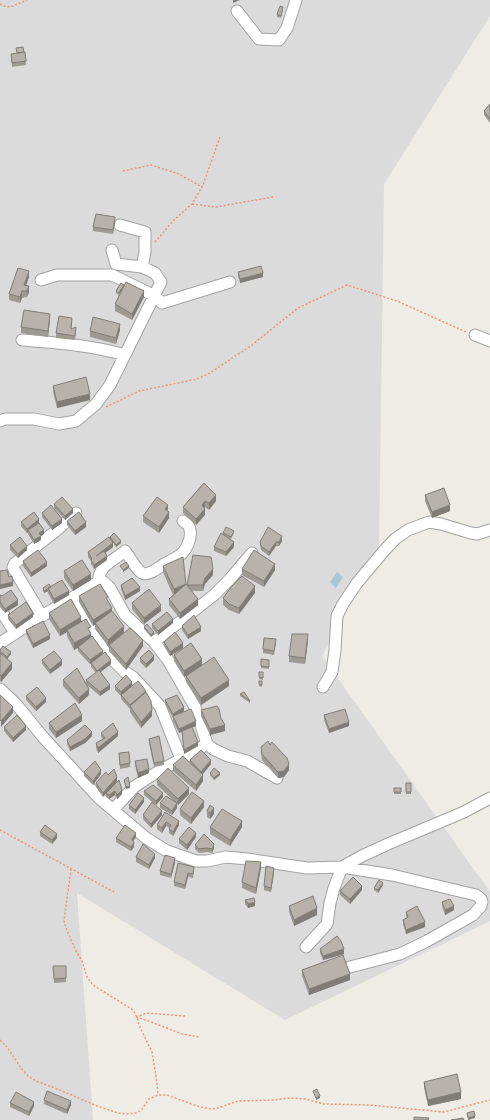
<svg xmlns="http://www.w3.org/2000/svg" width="490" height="1120" font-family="Raleway,sans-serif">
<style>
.residential{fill:#dcdbdb}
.water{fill:#aac7d7}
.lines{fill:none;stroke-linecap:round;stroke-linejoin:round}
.minor-casing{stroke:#a2a2a2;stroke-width:13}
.path{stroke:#eb9479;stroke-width:1.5;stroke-dasharray:2 2;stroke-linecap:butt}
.minor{stroke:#fff;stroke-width:11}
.wall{fill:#9d9993}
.shaded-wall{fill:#807d78}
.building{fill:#b7b2ab;stroke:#807d78}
</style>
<rect width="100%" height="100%" fill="#eeece5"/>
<path class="residential" d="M0 0H490V16L384 184 379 549 322 656 490 892V921L285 1020 77 893 93 1120H0Z"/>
<path class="water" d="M337 572 343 577 336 588 330 582Z"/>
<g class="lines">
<defs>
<path id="minor" d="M237 11 259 39 279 40 287 28 296 0
M120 225 145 232V252L142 267
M41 280 57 275H112L155 296 162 303 230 282
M475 335 490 341
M22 340C58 343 91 345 125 355
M0 421 5 419H34L59 424 76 421 96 404 110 385 161 282 155 273 142 267 116 264 112 250
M99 582C97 566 115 560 125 551 130 557 136 570 142 573 149 576 158 568 164 564 169 561 175 559 180 555 186 551 192 538 190 530 190 526 186 523 183 521
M75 596 89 625 104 651 125 672 133 677 160 706 181 759 207 744
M0 609 15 633
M42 616 15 571 13 567 15 563 57 530 76 513
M154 642 214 595 230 579 252 553
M0 643 42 616 75 596 88 587 99 582H104L110 588 125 615 154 642 168 660 195 707 207 744 213 749 228 756 247 761 277 778
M323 687 332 672 335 650 337 616 343 604 357 583 383 552 395 539 408 530 429 522 441 524 471 533 477 534 490 530
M0 689 16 704 43 737 99 798 146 838 167 851 196 861H207L226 857 247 859 307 868 342 867 392 875 476 895 481 899 482 902 481 906 473 915 427 941 400 954 350 967
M113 810 134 787 149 777 181 759
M306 947 327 924 330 903 334 888 342 867 362 856 388 844 464 812 490 798"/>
</defs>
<use href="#minor" class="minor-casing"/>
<path class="path" d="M0 4 7 7 13 6 27 0
M123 171 151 165 179 174 202 187
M192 204 216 207 273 197
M155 242 174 220 192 204 203 185 220 137
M106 407 139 391 197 379 210 373 252 345 298 308 347 285 397 301 466 332
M0 830 114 892
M71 869 64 921 66 928 76 951 82 961 87 977 93 985 133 1010 137 1017 139 1025 152 1052 156 1076 158 1094
M185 1016 146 1013 137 1017 154 1023 182 1034 200 1037
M0 1040 7 1047 21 1068 28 1076 36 1081 55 1088 97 1106 118 1113 126 1114 137 1113 142 1109 149 1099 158 1095H167L200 1107 212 1109 218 1108 238 1101 274 1100 290 1098 305 1099 324 1104 369 1105 444 1112 490 1100"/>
<use href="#minor" class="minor"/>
</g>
<path class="wall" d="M283 9 281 18 277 17V14Z
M24 52 26 61V65L12 67 11 54Z
M490 104V123L484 115V111Z
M115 221 113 234 93 231V227Z
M238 272 263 277 240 283 238 276Z
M29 277 26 285 29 292 27 297 22 298 20 303 9 300V294Z
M126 282 144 291V297L132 320 115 311V304L121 291 119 295 116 293V291L121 283 124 285Z
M50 320 48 337 21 333V327Z
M72 322 71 329 76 331 75 340 56 338V333Z
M120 330 116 344 90 337V331Z
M53 386 90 400 57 408 53 392Z
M204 483 216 501 209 510 205 507 204 508 205 515 196 525 183 513V507Z
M425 495 450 511 432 518 425 501Z
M54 504 73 513 65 520 54 508Z
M168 511 169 518 159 533 143 522V516Z
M42 513 62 523 52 530 42 517Z
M67 521 86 527 75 535 67 525Z
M21 522 39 523 44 534 41 536V540L34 544 28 534V532L27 533 21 526Z
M223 533H234L231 539 224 536 234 547 226 556 214 551V547L223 535Z
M110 537 121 543 116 547 113 543V547L105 553 107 560 94 569 91 564V561L88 557V552L110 538Z
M282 541 279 546H276L269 556 261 550 260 542Z
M10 545 27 550 18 558 10 550Z
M193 555 213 575 205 584 203 591H192L198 605 180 619 169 605V599L173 595 163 572V566L186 585H187Z
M23 561 47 566 31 577 23 566Z
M242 569 275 570 264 587 242 575Z
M64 571 91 580 73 591 64 578Z
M121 585 140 591 125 600 121 589Z
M51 587 69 595 54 604 48 593V591L44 593 43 590V588Z
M255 593 239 614 229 610 223 605V598Z
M0 595 2 596 18 605 5 613 0 607Z
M79 596 108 602 112 611 124 632 143 646 126 670 109 651V646H108L95 629V624L93 626 79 602Z
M132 603 161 611 144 624 132 609Z
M49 613 81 622 91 633V637L103 653 111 664 100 672 110 689 100 696 87 685 89 695 79 704 63 686V680L86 684V680L96 673 91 667V664H90L78 651V648L74 650 67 636V632L60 636 49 619Z
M8 615 33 617 16 629 8 619Z
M173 623 158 635 152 628V624Z
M182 626 201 631 188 639 182 630Z
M144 627 154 634 151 637 144 629Z
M26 630 50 639 33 648 26 634Z
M308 640 305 664 289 662V656Z
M164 642 183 648 170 656 164 646Z
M276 643 274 655 263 653V649Z
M0 650 11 654 7 659 2 654 12 669 1 682 0 681Z
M174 655 202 665 229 686 201 705 186 682V676L184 677 174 661Z
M140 658 154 660 146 668 140 662Z
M261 659 269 660V669L261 668Z
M42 660 62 665 50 674 42 664Z
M259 672H263V680L259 679Z
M259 681H262V687L259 686Z
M115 686H132L146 692 152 716 141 728 130 712V709L121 699V696L115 690Z
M240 694 250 701V703L240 696Z
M26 696 46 702 36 711 26 700Z
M165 700 184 711 181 713 196 726 192 727 198 746 184 754 182 732 179 733 173 721V718L165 704Z
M201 710 225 731 210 735 201 716Z
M324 715 349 726 329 733 324 720Z
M82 721 56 738 49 729V723Z
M4 727 26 730 13 742 4 731Z
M101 733 118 736 98 753 96 748V743L103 739 101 737Z
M92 736 85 743 70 751 67 744V740Z
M149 739 164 761V765L154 767 149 743Z
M261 747 289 770 284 777 278 778 262 760 261 753Z
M119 753 130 763V767L120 769Z
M190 760 211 764 203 774V781L196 791 173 771V765L190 763Z
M135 761 149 773 138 778 135 765Z
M84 772 101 774 93 785 84 776Z
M210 773 220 775 214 780 210 775Z
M108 775 117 781 103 797 96 787V783Z
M157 779 189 794 178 805 177 804V808L172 815 160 808V803L174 801 157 785Z
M119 780 122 794 117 799 115 795 109 799 106 797V793Z
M406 783H411V794H406Z
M394 788H401V794H394Z
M144 791 163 797 156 805 144 795Z
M144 802 135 814 129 809V805Z
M204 807 191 824 180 815V809Z
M207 811 214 814 210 819 207 817Z
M165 812 179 825 173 836 169 833V829L170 828 166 826 162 833 157 829V825Z
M143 815H162L151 828 143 819Z
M210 827H242L230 846 210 834Z
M40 832 57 838 52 844 40 836Z
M136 837 133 841 134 847 131 851 116 842V838Z
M196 837 187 850 179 843V839Z
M195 845 214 848 212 853 207 852 199 853 195 849Z
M136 857 155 858 149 869 136 862Z
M175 863 171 878 160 875V871Z
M178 863 194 871 193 878 188 877 185 889 174 886V882Z
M261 868 256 894 242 888V882Z
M274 872 271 892 264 890V886Z
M383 885 378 893 374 890V888Z
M362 890 350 904 340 895V891Z
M245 900 255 906 248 908 245 904Z
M442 902 454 910 445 915 442 906Z
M289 906 317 915 294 926 289 912Z
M406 912 425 927 406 934 403 924V920L407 918 406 916Z
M320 949 344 954 323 960 320 953Z
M53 966H66V982L54 983Z
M302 970 350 980 309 995 302 976Z
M424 1082 461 1099 428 1106 424 1088Z
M44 1100 71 1105 67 1114 44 1104Z
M10 1103 34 1106 29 1116 10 1107Z"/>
<path class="shaded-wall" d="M233 0H240L233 3Z
M115 217V221L113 234V230Z
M29 271V277L24 291V285Z
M263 273V277L240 283V279Z
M29 286V292L27 297V291Z
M22 291V298L20 303V297Z
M144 291V297L132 320V314Z
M50 314V320L48 337V331Z
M120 324V330L116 344V338Z
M90 394V400L57 408V402Z
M216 495V501L209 510V503Z
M205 501V507L202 511V505Z
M168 505V511L165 509Z
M450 505V511L432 518V512Z
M73 509V513L65 520V516Z
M205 509V515L196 525V519Z
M169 512V518L159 533V527Z
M39 519V523L28 530V532L27 533V529Z
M62 519V523L52 530V526Z
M86 522V527L75 535V531Z
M44 530V534L41 536V540L34 544V540L39 533Z
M282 536V541L279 546V542Z
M121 541V543L116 547V545Z
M234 542V547L226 556V552Z
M276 542V546L269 556V552Z
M113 543V547L96 560V556Z
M27 546V550L18 558V554Z
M107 556V560L94 569V565Z
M47 562V566L31 577V573Z
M275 564V570L264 587V581Z
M129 566V568L123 572V570Z
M213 569V575L205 584 203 591V585L205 578Z
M91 574V580L73 591V585Z
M13 582V586L0 589V585Z
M186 584V590L174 596V589Z
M255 586V593L239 614V608Z
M140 587V591L125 600V596Z
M48 589V591L44 593V591Z
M69 591V595L54 604V599Z
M198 599V605L180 619V613Z
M18 600V605L5 613V609Z
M161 605V611L144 624V618Z
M112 608V614L93 626V620Z
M33 613V617L16 629V625Z
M81 617V623L67 630V632L60 636V630Z
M173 619V623L158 635V631Z
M124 626V632L108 646V640Z
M201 627V631L188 639V635Z
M154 632V634L151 637V635Z
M91 634V640L74 650V643Z
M308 634V640L305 664V658Z
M50 635V639L33 648V644Z
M143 640V646L126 670V664Z
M183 643V648L170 656V652Z
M103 651V655L91 663 90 664V660Z
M11 652V654L7 659V657Z
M154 656V660L146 668V664Z
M202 659V665L184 677V671Z
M62 660V665L50 674V670Z
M111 660V664L97 675V671Z
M12 663V669L1 682V676Z
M229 680V686L201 705V698Z
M132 682V686L121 696V692Z
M110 685V689L100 696V692Z
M89 689V695L79 704V698Z
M46 698V702L36 711V707Z
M13 707V713L1 727V721Z
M184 707V711L174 718 173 714Z
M152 710V716L141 728V722Z
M82 715V721L56 738V732Z
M196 721V726L179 733V729Z
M349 722V726L329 733V729Z
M225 725V731L210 735V729Z
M26 726V730L13 742V738Z
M92 732V736L85 743 70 751V747Z
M118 732V736L98 753V748Z
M198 742V746L184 754V750Z
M211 760V764L201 776V772Z
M289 764V770L284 777 278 778V772Z
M149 769V773L138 778V773Z
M101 770V774L93 785V781Z
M220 773V775L214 780V778Z
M203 775V781L196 791V785Z
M117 777V781L103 797V793Z
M130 786V788L126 789V787Z
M189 788V794L178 805V799Z
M122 790V794L117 799V795Z
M115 791V795L109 799V795Z
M163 793V797L156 805V801Z
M144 798V802L135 814V810Z
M204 801V807L191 824V818Z
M177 803V808L172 815V811Z
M214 808V814L210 819V813Z
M162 811V815L151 828V824Z
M179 821V825L173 836V832Z
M242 821V827L230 846V840Z
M166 822V826L162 833V828Z
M136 833V837L132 843V839Z
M196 833V837L187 850V845Z
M57 834V838L52 844V840Z
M134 843V847L131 851V847Z
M214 844V848L212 853V849Z
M155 854V858L149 869V865Z
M175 858V863L171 878V874Z
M261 862V868L256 894V888Z
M274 868V872L271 892V888Z
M188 873V877L185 889V885Z
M383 883V885L378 893V890Z
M362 886V890L350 904V899Z
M255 902V906L248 908V904Z
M454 906V910L445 915V910Z
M317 908V915L294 926V920Z
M425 922V927L406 934V930Z
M344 949V954L323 960V956Z
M350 974V980L309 995V989Z
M461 1092V1099L428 1106V1100Z
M320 1096V1098L316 1100V1098Z
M71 1101V1105L67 1114V1110Z
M34 1102V1106L29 1116V1112Z
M475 1116V1118L468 1120V1118Z"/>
<path class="building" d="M280 6 283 7 281 16 277 14Z
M23 47 24 52 17 53 16 48Z
M25 52 26 61 12 63 11 54Z
M490 104V119L484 111Z
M96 214 115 217 113 230 93 227Z
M261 266 263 273 240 279 238 272Z
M18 268 29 271 24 285 29 286 27 291H22L20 297 9 294Z
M126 282 144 291 132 314 115 304Z
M121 283 124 285 119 293 116 291Z
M24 310 50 314 48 331 21 327Z
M59 316 72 318 71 329 76 327 75 336 56 333Z
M93 317 120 324 116 338 90 331Z
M86 377 90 394 57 402 53 386Z
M204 483 216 495 209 503 205 501 202 505 205 509 196 519 183 507Z
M444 488 450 505 432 512 425 495Z
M62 497 73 509 65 516 54 504Z
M157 497 168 505 165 509 169 512 159 527 143 516Z
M51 505 62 519 52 526 42 513Z
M34 512 39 519 27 529 21 522Z
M79 512 86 522 75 531 67 521Z
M39 523 44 530 39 533 41 536 34 540 28 530Z
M226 527 234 531 231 537 223 533Z
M268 527 282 536 279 542H276L269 552 261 546 260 542Z
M114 533 121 541 116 545 110 537Z
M221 533 234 542 226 552 214 547Z
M20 537 27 546 18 554 10 545Z
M109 537 113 543 96 556 104 551 107 556 94 565 91 560 92 559 88 552Z
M38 550 47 562 31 573 23 561Z
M254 550 275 564 264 581 242 569Z
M193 555 211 557 213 569 205 578 203 585H187Z
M183 557 186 584 174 589 163 566Z
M82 560 91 574 73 585 64 571Z
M126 562 129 566 123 570 120 566Z
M7 570 9 577 12 576 13 582 0 585V571Z
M242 576 255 586 239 608 229 604 223 598 231 587Z
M132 578 140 587 125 596 121 585Z
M62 580 69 591 54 599 48 588Z
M49 584 51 587 44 591 43 588Z
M100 584 108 597 106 598 112 608 93 620 79 596Z
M186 584 198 599 180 613 169 599Z
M149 589 161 605 144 618 132 603Z
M11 590 18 600 5 609 0 602V595H1L2 596Z
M71 599 81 617 60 630 49 613Z
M26 602 33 613 16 625 8 615Z
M112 611 124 626 108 640 95 623Z
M167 612 173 619 158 631 152 624Z
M194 615 201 627 188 635 182 626Z
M86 619 91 627 88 628 91 634 74 643 67 630Z
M43 621 50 635 33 644 26 630Z
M147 624 154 632 151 635 144 627Z
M130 628 143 640 126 664 109 645Z
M175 632 183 643 170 652 164 642Z
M292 634H308L305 658 289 656Z
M92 636 103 651 90 660 78 647Z
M264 638 276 639 274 651 263 649Z
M191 643 202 659 184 671 174 655Z
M3 646 11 652 7 657 0 651V650Z
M149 650 154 656 146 664 140 658Z
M54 651 62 660 50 670 42 660Z
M105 652 111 660 97 671 91 663Z
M0 653 12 663 1 676 0 675Z
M214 657 229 680 201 698 186 676Z
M261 659 269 660V667L261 666Z
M77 668 89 689 79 698 63 680Z
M99 670 110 685 100 692 86 680Z
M259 672H263V678L259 677Z
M126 675 132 682 121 692 115 686Z
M138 681 146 691 130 705 121 695Z
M259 681H262V685L259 684Z
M37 687 46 698 36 707 26 696Z
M146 692 151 701 152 710 141 722 130 706Z
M244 692 250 701 240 694Z
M0 695 13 707 1 721 0 720Z
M177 695 184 707 173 714 165 700Z
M75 703 82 715 56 732 49 723Z
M217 706 219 709 221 718 225 725 210 729 201 710Z
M191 709 196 721 179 729 173 716Z
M345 709 349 722 329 729 324 715Z
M17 715 26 726 13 738 4 727Z
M113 723 118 732 98 748 96 743 105 738 101 733Z
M85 725 92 732 85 739 70 747 67 740Z
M192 727 198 742 184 750 182 731Z
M159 736 164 761 154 763 149 739Z
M268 741 270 745 272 742 287 758 289 764 284 771 278 772 262 754 261 747Z
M201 750 211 760 201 772 190 760Z
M129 752 130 763 120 765 119 753Z
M183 756 203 775 196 785 173 765Z
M147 759 149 769 138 773 135 761Z
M95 761 101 770 93 781 84 772Z
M168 768 189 788 178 799 157 779Z
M214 768 220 773 214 778 210 773Z
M114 769 117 777 103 793 96 783 106 772 108 775Z
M128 777 130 786 126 787 124 780Z
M119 780 122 790 117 795 115 791 109 795 106 793Z
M406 783H411V792H406Z
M153 785 163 793 156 801 144 791Z
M394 788H401V792H394Z
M192 792 204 801 191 818 180 809Z
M138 793 144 798 135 810 129 805Z
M166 796 177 803 172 811 160 803Z
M152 802 162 811 151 824 143 815Z
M210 805 214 808 210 813 207 811Z
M222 809 242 821 230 840 210 827Z
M165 812 179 821 173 832 169 829 171 825 166 822 162 828 157 825Z
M45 825 57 834 52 840 40 832Z
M125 825 136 833 132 839 134 843 131 847 116 838Z
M189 827 196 833 187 845 179 839Z
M204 834 214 844 212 849 207 848 199 849 195 845Z
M143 844 155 854 149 865 136 857Z
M165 855 175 858 171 874 160 871Z
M246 861 261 862 256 888 242 882Z
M178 863 194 867 193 874 188 873 185 885 174 882Z
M266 866 274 868 271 888 264 886Z
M353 877 362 886 350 899 340 891Z
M379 880 383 883 378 890 374 888Z
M313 896 317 908 294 920 289 906Z
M254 898 255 902 248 904 245 900Z
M450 899 454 906 445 910 442 902Z
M417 906 425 922 406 930 403 920 408 917 406 912Z
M337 936 341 941 344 949 323 956 320 949Z
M343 955 350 974 309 989 302 970Z
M53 966H66V978L54 979Z
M457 1074 461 1092 428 1100 424 1082Z
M317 1089 320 1096 316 1098 313 1091Z
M47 1091 71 1101 67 1110 44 1100Z
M16 1092 34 1102 29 1112 10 1103Z
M474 1111 475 1116 468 1118 467 1113Z
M414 1117 429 1118 428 1120H414Z
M463 1118 464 1120H451Z"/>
</svg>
